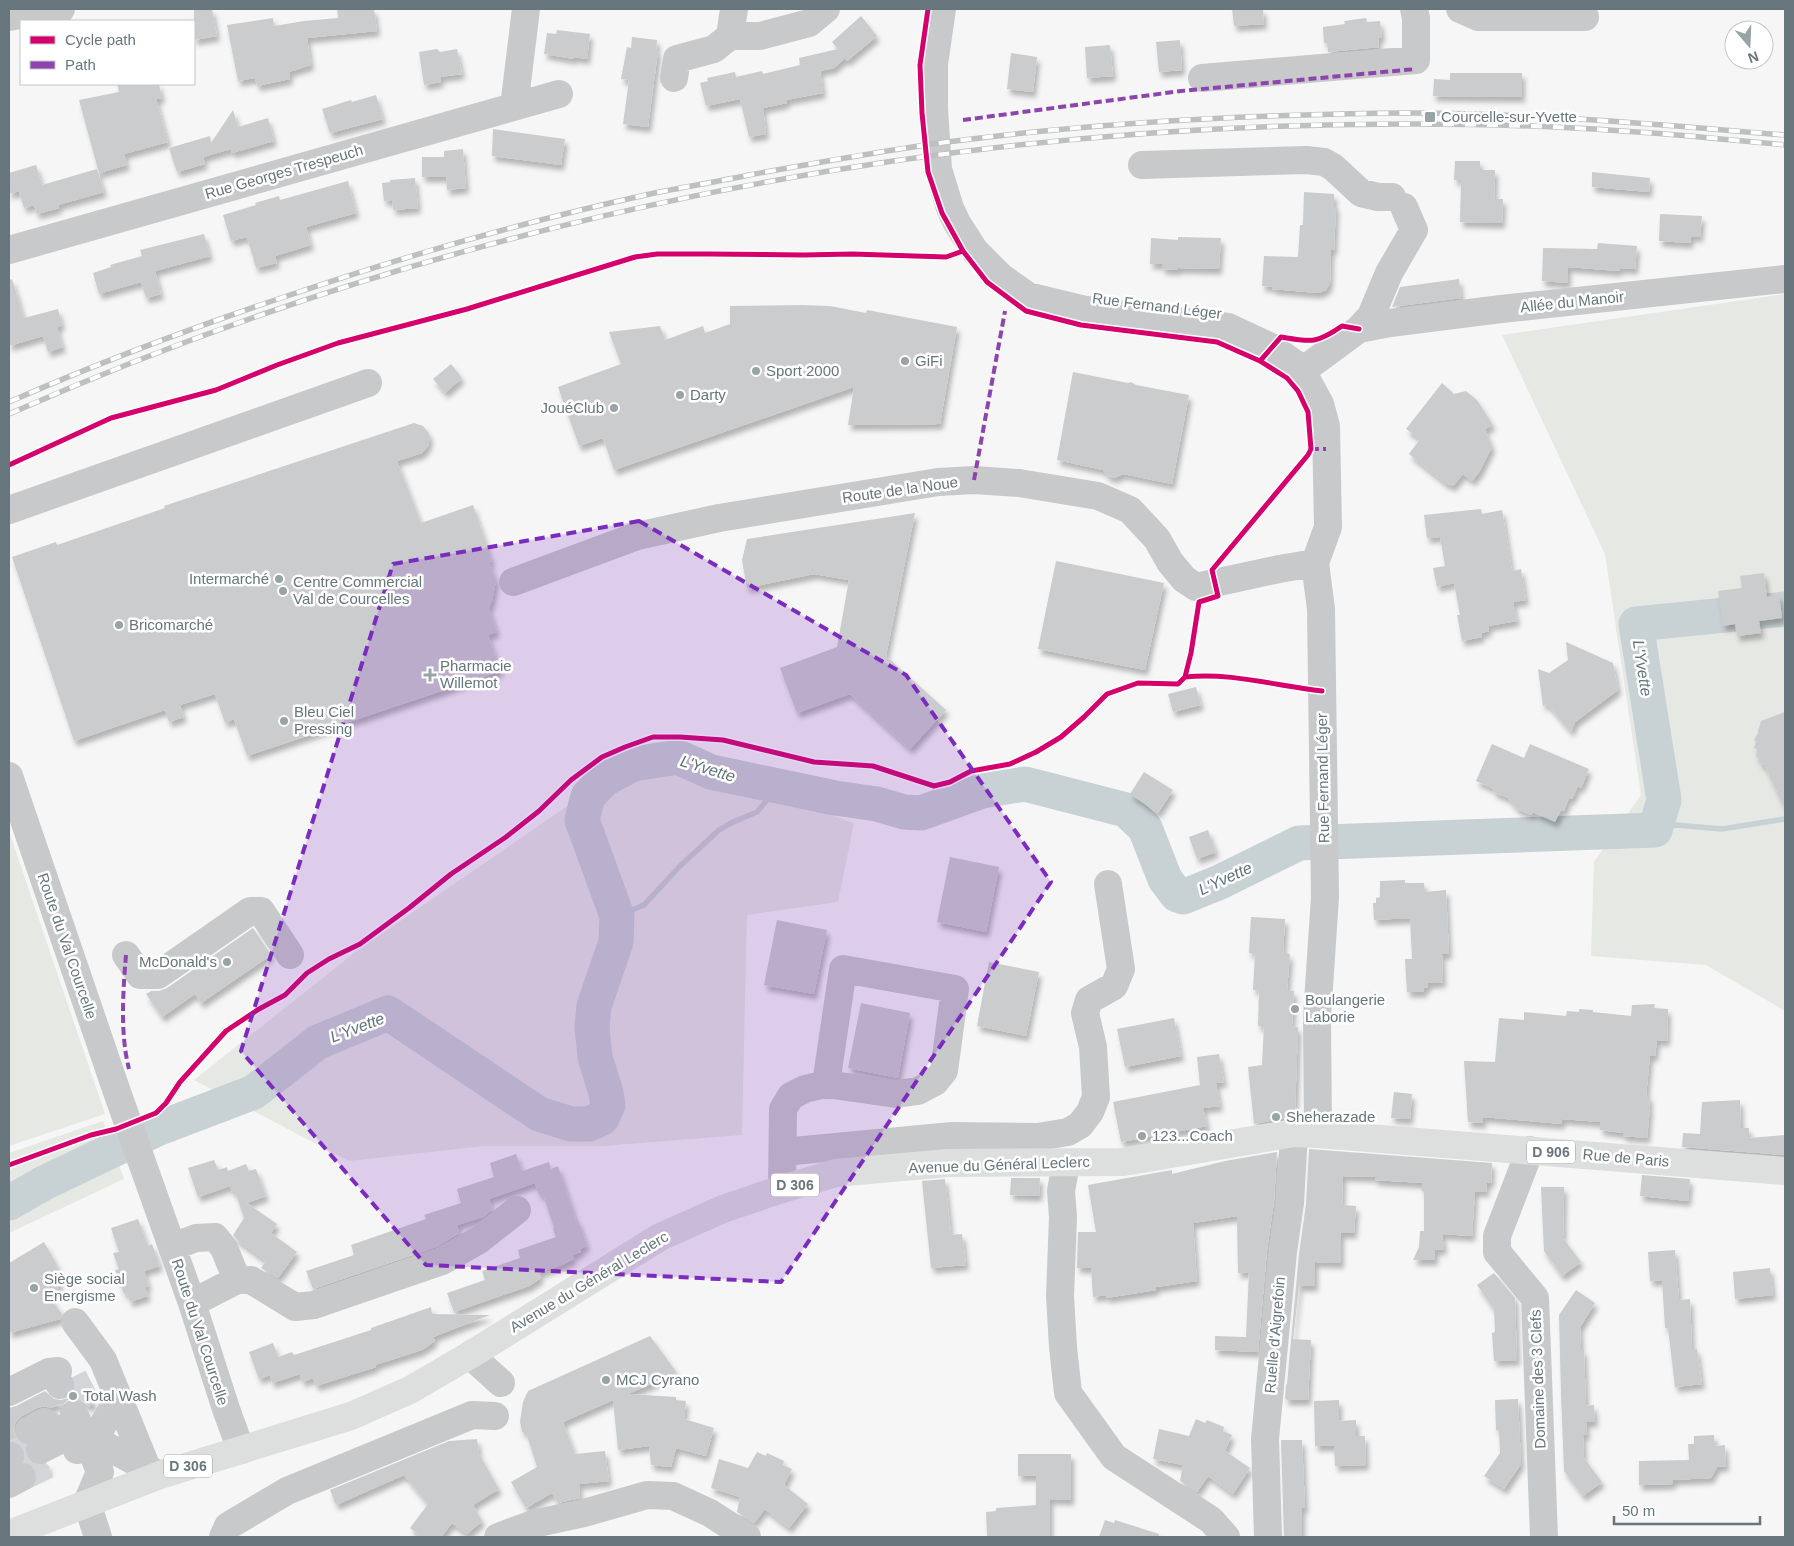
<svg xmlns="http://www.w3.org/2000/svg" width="1794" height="1546" font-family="Arial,sans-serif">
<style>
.green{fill:#e6e8e4}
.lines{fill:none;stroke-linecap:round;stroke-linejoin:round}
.stream{stroke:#c8d1d3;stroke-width:5.5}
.river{stroke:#c8d1d3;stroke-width:35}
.building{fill:#cacccd;filter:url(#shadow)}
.minor-tunnel{stroke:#d2d6d8;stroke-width:28;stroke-dasharray:28 14;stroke-linecap:butt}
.minor{stroke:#c7c9ca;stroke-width:28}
.major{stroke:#dddede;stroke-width:28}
.rail-casing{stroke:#bec0c0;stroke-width:5.5}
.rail{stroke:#fff;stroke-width:4;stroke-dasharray:11;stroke-linecap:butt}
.quiet{stroke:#8e44ad;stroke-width:4;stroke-dasharray:8 4;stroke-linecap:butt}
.cycleway-casing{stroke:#fff;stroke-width:8}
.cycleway{stroke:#d6006c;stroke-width:5}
.marked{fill:#7b2cbf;fill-opacity:0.2;stroke:#7b2cbf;stroke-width:4;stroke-dasharray:10 6;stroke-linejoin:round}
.poi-dot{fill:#98a3a7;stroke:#fff;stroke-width:2}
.labels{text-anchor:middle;stroke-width:5;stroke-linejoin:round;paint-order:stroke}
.shield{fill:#fff;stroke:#949fa3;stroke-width:1}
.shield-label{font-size:14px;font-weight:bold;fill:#66767c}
.poi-label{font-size:15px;fill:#66767c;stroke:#fff;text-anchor:start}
.street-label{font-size:15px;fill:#66767c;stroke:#fff}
.water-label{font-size:16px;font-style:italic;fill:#617477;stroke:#fff}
</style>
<defs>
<filter id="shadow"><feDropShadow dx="3" dy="5.5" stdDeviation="2.5" flood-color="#0004"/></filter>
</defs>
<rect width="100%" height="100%" fill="#f6f6f6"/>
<path class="green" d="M1785 294V1011L1706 965 1591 956 1594 862 1641 795 1605 554 1502 335Z
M689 766 854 823 838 902 747 915 742 1135 604 1146H484L349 1161 194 1080 358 950 595 787Z
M9 831 105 1114 9 1146Z
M103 1121 124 1179 9 1233V1153Z"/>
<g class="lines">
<path class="stream" d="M1655 830 1676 825 1722 829 1785 819
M617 916 644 905 680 866 719 830 733 822 757 812 767 800 772 785"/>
<path class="river" d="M9 1203 44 1183 157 1129 254 1092 318 1042 388 1013 539 1114 571 1124H589L602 1118 608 1105 606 1093 595 1057 592 1027 594 1006 616 942 617 916 582 820 588 796 605 779 633 764 678 757 711 772 835 798 877 804 904 812 921 813 982 791 1025 784 1126 810 1145 828 1165 879 1177 895 1183 897 1220 882 1299 843 1655 830 1664 800 1636 624 1785 609"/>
</g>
<path class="building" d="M194 9H212L217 36 194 40Z
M337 9H374L377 31 307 38 311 65 289 72 290 79 257 86 255 78 238 81 227 25 273 18 274 26 304 21 338 18Z
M1232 9H1263L1264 24 1234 26Z
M861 16 877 36 847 61 845 58 834 68 820 71 823 93 786 100 787 103 763 108 766 134 749 137 740 99 706 106 700 83 708 81 707 78 735 72 736 77 762 71 763 74 800 65 799 58 838 49 832 42Z
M1366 18 1367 22 1380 21 1382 37 1378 38 1379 47 1328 52V43H1324L1323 27 1345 24 1344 21Z
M557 30 590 34 587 59 574 57V59L544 54 547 33 556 34Z
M632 37 657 40 656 51H658L648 127 623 124 629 80 621 79 627 47 631 48Z
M1180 40 1182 70 1159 72 1156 42Z
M1110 45 1113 76 1087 78 1085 47Z
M437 49 440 52 457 49 462 74 440 77 441 82 424 85 419 52Z
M1011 53 1037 57 1033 92 1007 89Z
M1450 73H1522V97L1433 96 1434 79 1450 80Z
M117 84H159L162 98 156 99 168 142 124 154 127 165 99 173 79 100 119 92Z
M376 95 383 119 330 133 322 109 351 100 352 102Z
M233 110 238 127 268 118 274 141 232 153 231 149 203 157 205 164 177 172 169 148 210 136 211 143Z
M493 129 565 139 561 165 492 156Z
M463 149 466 188 447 190 446 177H422V157H444V151Z
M1455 161H1480V170H1495L1494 199H1503L1502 223 1460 222 1461 180H1454Z
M36 165 42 185 97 169 104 192 58 205 59 208 37 214 34 205 24 208 19 191 9 194V173Z
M1592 172 1650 178 1649 192 1592 187Z
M415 178 418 208 393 210 392 200 384 201 382 183 390 182V180Z
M348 181 356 213 306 227 311 245 275 256 277 263 256 268 247 237 231 241 223 215 256 205 255 203 279 196 280 200Z
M1304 192 1334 194V206H1336L1334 250H1331L1330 283 1326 290 1318 293 1272 289 1273 287 1262 286 1264 256 1298 257 1300 225H1303Z
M1660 214 1702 216 1700 237 1691 236 1690 243 1659 241Z
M204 234 210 256 155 271 161 294 146 298 141 282 99 294 93 273 111 267 110 265 142 256 140 250Z
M1178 237 1221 238 1219 269 1178 268V270L1162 269V264H1150L1151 238 1178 240Z
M1598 243 1637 246 1635 269 1620 268 1619 271 1568 267V283L1542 281 1543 248 1597 249Z
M12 279 24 318 58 309 62 325 57 327 63 347 48 352 43 336 9 346V280Z
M1459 279 1461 298 1392 307 1400 287Z
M803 305 830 306 866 313 867 310 957 327 940 424 848 425 854 387 614 470 603 438 579 446 558 387 621 364 609 332 660 326 665 340 703 326 705 333 730 324V306Z
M451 364 462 378 445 393 433 379Z
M1073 372 1128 383 1131 382 1136 385 1189 395 1172 484 1123 474 1114 478 1108 476 1103 470 1057 460Z
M1442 383 1454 394 1466 391 1477 400 1493 425 1485 429 1492 447 1480 471 1472 481 1463 474 1453 486 1445 483 1409 454 1420 439 1406 429Z
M414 423 423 426 428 432 430 437 428 446 422 453 397 461 421 523 473 505 492 561 489 562 496 581 492 601 489 608 497 632 488 635 501 671 247 756 234 719 225 723 215 694 180 705 184 717 169 722 165 710 74 741 12 557 56 542 57 545 165 508 164 506Z
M1481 509 1482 514 1502 510 1512 571 1521 569 1526 600 1513 602 1517 621 1488 626 1489 631 1481 633 1482 637 1462 641 1457 615H1460L1454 583 1437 587 1433 568 1445 566 1440 537 1427 538 1424 515Z
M915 513 886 656 946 710 910 749 850 694 797 713 780 668 837 647 849 580 814 574 747 588 742 560 747 539Z
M1056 561 1164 583 1145 670 1038 649Z
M1764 573 1767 597 1779 595 1782 618 1759 621 1761 633 1737 636 1735 624 1723 626 1718 591 1742 588 1740 576Z
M1566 642 1613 663 1618 690 1575 722 1571 732 1547 704 1543 706 1538 669 1549 673 1568 660Z
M1196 687 1201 705 1173 712 1168 694Z
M1785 712V809L1764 764 1761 765 1759 757 1756 758 1757 749 1754 748 1756 742 1754 740 1758 733V731L1761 721Z
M1492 744 1524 758 1530 744 1589 769 1581 788 1578 786 1572 799 1569 798 1564 811 1561 810 1555 822 1533 812 1531 815 1517 809 1508 798 1493 792 1494 789 1476 781Z
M1144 772 1173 790 1158 813 1130 794Z
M1208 830 1216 852 1197 859 1189 837Z
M950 857 999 867 986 932 937 922Z
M1405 880V883H1424L1425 892 1446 890 1449 954H1442L1443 982 1428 983V988L1424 987V992H1407L1405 959H1412L1410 918 1374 920 1373 903H1376V898L1380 897V881Z
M1251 917 1285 919 1283 954H1290L1287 990 1294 991 1292 1026 1298 1027 1295 1112 1286 1118 1254 1124 1248 1067 1262 1065 1264 1026H1258L1259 990H1253L1255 953H1249Z
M777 920 827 930 814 994 764 985Z
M253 928 271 955 201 1003 195 994 162 1017 146 994 151 991H159L167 988Z
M989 962 1039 972 1026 1036 977 1026Z
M861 1003 910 1013 898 1078 848 1068Z
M1655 1004 1654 1008 1668 1009 1667 1041 1657 1040 1655 1056H1650L1646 1096H1650L1649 1107H1650L1647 1138 1623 1136V1133L1600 1130V1122L1562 1119V1124L1483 1117V1123L1468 1122 1464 1061 1495 1062 1499 1018 1524 1020V1012L1566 1016 1567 1011 1579 1012V1009L1593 1010V1012L1631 1016 1632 1005Z
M1174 1018 1181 1056 1125 1067 1117 1029Z
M1219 1054 1224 1082 1216 1083 1220 1106 1203 1108 1207 1126 1121 1142 1113 1102 1200 1085 1197 1057Z
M1394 1092 1412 1094 1410 1119 1391 1118Z
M1740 1100 1741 1128H1749V1138L1785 1135V1155L1682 1147 1683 1133 1700 1134 1702 1102Z
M1309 1149 1492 1163 1491 1183 1487 1182 1486 1192 1475 1191 1472 1236 1442 1234 1444 1249 1435 1250V1260H1413L1419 1247 1420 1231H1424V1192L1422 1191V1183L1375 1180V1177L1343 1176 1342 1205 1356 1206 1354 1233H1341V1263L1315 1262V1286H1299L1293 1339 1311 1340 1308 1400H1287L1285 1398 1286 1385 1287 1384 1299 1254 1306 1204Z
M1277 1152 1274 1201 1267 1250 1258 1352 1215 1350V1336L1246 1337 1249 1272 1238 1273 1237 1216 1193 1223 1197 1281 1156 1287V1290L1106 1298V1295L1093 1297 1091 1268H1077L1078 1232H1096L1088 1185 1172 1170V1174L1225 1161Z
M516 1154 522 1171 549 1162 551 1169 558 1166 576 1220H578L587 1246 580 1249 581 1252 572 1255 574 1259 564 1264 539 1273 541 1278 529 1286 454 1312 447 1293 485 1280 482 1271 520 1258 518 1250 556 1237 553 1229 554 1228 543 1194 539 1195 535 1183 489 1199 493 1209 483 1217 457 1225 459 1233 436 1247 313 1289 306 1271 354 1255 351 1245 426 1219 424 1215 461 1203 457 1189 494 1177 490 1163Z
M214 1160 218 1170 227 1167 228 1171 246 1164 249 1171 256 1169 266 1196 247 1203 277 1224 271 1233 297 1252 278 1278 261 1268 266 1261 237 1240 233 1235 244 1218 235 1192H232L230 1186 198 1197 188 1168Z
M1642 1175 1690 1179 1688 1201 1640 1196Z
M1011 1178H1040L1039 1196 1010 1195Z
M945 1179 951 1235 962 1234 966 1265 931 1268 922 1181Z
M1541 1187H1564L1563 1238 1581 1262 1562 1276 1544 1251Z
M138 1219 148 1246 152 1244 160 1266 144 1271 149 1286 145 1287 148 1296 130 1302 127 1293 124 1294 115 1270 119 1269 113 1253 119 1252 111 1228Z
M44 1242 56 1263 59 1272V1290L50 1297 62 1314 60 1319 9 1333V1263Z
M1675 1250 1679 1300 1690 1299 1692 1349H1697L1702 1384 1675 1387 1668 1328H1665L1662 1280 1650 1281 1648 1252Z
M1770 1268 1773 1295 1735 1299 1733 1272Z
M1494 1273 1515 1298 1517 1360 1494 1361 1492 1333 1495 1332 1494 1309 1477 1285Z
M1576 1290 1595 1303 1580 1327 1581 1350H1584L1586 1406 1594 1405 1595 1422H1586L1587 1435H1583L1584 1458 1602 1482 1583 1496 1564 1471 1561 1393 1559 1315Z
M431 1307 432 1314 490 1315 433 1337 435 1341 422 1350 375 1365 376 1367 316 1386 313 1378 302 1382 300 1374 272 1383 270 1375 259 1379 249 1352 273 1343 278 1357 292 1352 294 1355 371 1330V1328Z
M650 1336 677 1373 628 1394 676 1397V1400L686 1401 684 1419 714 1428 706 1456 676 1448 671 1467 651 1465 649 1446 618 1450 613 1400 563 1422 575 1454 605 1451 609 1481 579 1484 580 1498 558 1503 552 1493 526 1508 511 1482 537 1467 526 1432H522L520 1422 523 1402 528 1391Z
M79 1375 94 1403 88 1407 83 1402 76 1399 68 1400 61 1406 60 1404 51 1408 44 1406 37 1408 22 1416 16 1422 13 1429 15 1437 20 1443 26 1445 24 1450 26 1457 32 1463 40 1466 47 1464 50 1468 37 1475 35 1469 31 1464 24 1462 26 1456 23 1448 17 1442 9 1440V1408L16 1406 45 1391 54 1399 61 1400 68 1398 74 1391 76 1384 73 1377Z
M1518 1399 1521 1464 1504 1489 1484 1476 1500 1453 1499 1430H1496L1495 1400Z
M1339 1400V1421L1356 1420V1436H1365L1366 1465 1335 1466 1334 1446H1315L1314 1401Z
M1196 1419 1205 1423 1207 1420 1224 1427 1223 1431 1232 1435 1225 1451 1250 1468 1233 1494 1208 1476 1197 1492 1180 1481 1183 1465 1153 1459 1159 1429 1189 1436Z
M1714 1435 1715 1446 1725 1445 1726 1466 1717 1467 1711 1478 1673 1480V1484L1639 1485V1461L1689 1460 1688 1444H1694V1436Z
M477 1439 479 1454 499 1489 473 1505 482 1521 467 1534 452 1523 441 1537H421L410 1528 428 1504 404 1475 336 1505 330 1490 449 1441Z
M1281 1440H1302L1305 1508H1302V1537H1284Z
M757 1452 766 1456 767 1453 784 1461 783 1465 792 1469 784 1485 808 1504 789 1528 765 1509 754 1523 737 1512 740 1497 711 1488 719 1459 748 1468Z
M1018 1454H1071V1500L1050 1499V1537H987L986 1512 996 1511V1508L1036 1505V1476H1018Z
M1105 1520 1114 1523 1115 1520 1159 1534V1537H1099Z"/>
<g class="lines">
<path class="minor-tunnel" d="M73 1377 88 1406
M10 1456 36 1442
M22 1477 48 1464"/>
<path class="minor" d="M734 9 730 36H760L809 23 826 9
M942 9 934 64V109L938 169 950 208 957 223 975 251 1001 277 1028 296 1086 310 1228 327 1271 347 1294 363 1302 371 1320 404 1326 426 1328 527 1315 563 1321 609 1325 897 1317 1017 1318 1134
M1460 9 1478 17H1585
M9 17 61 9
M674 78 677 59 714 49 730 36
M1202 78 1416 60V18L1414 9
M514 107 526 9
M1142 165 1306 160 1324 162 1333 167 1361 193 1378 197H1392
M9 250 559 94
M1359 329 1390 323 1501 309 1785 279
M1302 371 1359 329 1371 316 1389 273 1414 230 1404 207
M9 510 368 383
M513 582 637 536 719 518 938 482 974 480 1019 483 1098 496 1130 510 1157 539 1170 562 1184 579 1196 587 1279 569 1315 563
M9 776 117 1092 192 1303 226 1409 241 1450
M126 955 140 975H158L250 911H261L290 955
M1530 1150 1497 1236V1252L1535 1298 1544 1537
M783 1152 952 1136 1038 1137 1068 1132 1080 1125 1090 1112 1096 1097 1093 1047 1085 1013 1089 1000 1114 986 1121 969 1108 884
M1066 1163 1061 1191 1063 1217 1060 1296 1063 1347 1068 1393 1114 1457 1211 1520 1226 1537
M782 1189 783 1109 791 1096 805 1089 826 1084 896 1094 918 1091 935 1082 944 1071 955 989 843 969 826 1084
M172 1247 196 1238 215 1237 224 1248 237 1280
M192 1303 237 1280H251L295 1307 314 1305 442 1261 479 1240 517 1210
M75 1322 103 1360 147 1468
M470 1355 501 1383
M9 1392 49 1372 58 1371 56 1379 60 1385
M29 1430 44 1422 68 1436 81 1429 74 1414
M90 1446 119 1398
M40 1450 68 1436 90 1446 100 1472 87 1503 98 1537
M77 1450 101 1443 154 1472
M9 1456H10
M9 1484 22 1477
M223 1537 228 1526 287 1491 472 1415 495 1416
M498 1537 533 1524 584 1513 647 1495 673 1496 710 1513 747 1537
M1268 1537 1265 1439 1283 1252 1290 1203 1294 1133"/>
<path class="major" d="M9 1534 160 1475 351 1416 410 1390 470 1355 660 1237 723 1209 782 1189 836 1173 948 1163 1124 1162 1294 1133 1318 1134 1785 1171"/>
<defs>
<path id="rail" d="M9 402C98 363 189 329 281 298 402 257 526 221 650 194 683 187 716 182 749 175 815 163 881 151 947 142 1101 122 1257 114 1412 113 1537 113 1661 125 1785 135
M9 414C448 220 932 123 1412 124 1481 124 1552 126 1622 131 1676 134 1731 140 1785 145"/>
</defs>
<use href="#rail" class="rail-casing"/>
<use href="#rail" class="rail"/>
<path class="quiet" d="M963 120 1181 91 1416 69
M1311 449H1326
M974 480 1005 311
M126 955C123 991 120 1034 129 1069"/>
<defs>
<path id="cycleway" d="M1260 361 1281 337C1311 342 1316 344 1342 326L1359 329
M9 465 111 418 216 390 277 365 338 343 467 309 635 257 657 254H708L803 255 852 254 946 257 963 251
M1185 677C1231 672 1276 686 1322 691
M9 1165 91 1135 116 1129 156 1113 166 1103 180 1082 226 1031 259 1009 285 995 307 973 329 959 360 944 409 908 451 874 506 837 539 811 571 780 602 757 625 747 653 737H680L723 740 814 762 873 766 934 786 950 782 971 771 1010 764 1036 752 1061 737 1084 717 1107 694 1138 683 1178 684 1185 677 1191 653 1199 602 1218 596 1212 570 1308 455 1311 449 1308 412 1298 391 1287 378 1260 361 1217 342 1081 325 1026 311 987 282 963 251 942 213 928 172 922 113 920 65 928 9"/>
</defs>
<use href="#cycleway" class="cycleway-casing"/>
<use href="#cycleway" class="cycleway"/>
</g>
<path class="marked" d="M639 521 906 675 1051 882 781 1282 426 1265 241 1051 393 564Z"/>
<g class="poi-dot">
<rect x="1424" y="111" width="12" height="12" rx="2.5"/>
<circle cx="905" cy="361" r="5"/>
<circle cx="756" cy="371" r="5"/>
<circle cx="680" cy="395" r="5"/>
<circle cx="614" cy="408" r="5"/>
<circle cx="279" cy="579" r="5"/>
<circle cx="283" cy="591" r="5"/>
<circle cx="119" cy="625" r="5"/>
<path d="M427.5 667.5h5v5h5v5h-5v5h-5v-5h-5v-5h5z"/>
<circle cx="284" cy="721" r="5"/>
<circle cx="227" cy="962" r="5"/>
<circle cx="1295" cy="1009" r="5"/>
<circle cx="1276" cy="1117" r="5"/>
<circle cx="1142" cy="1136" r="5"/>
<circle cx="34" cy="1288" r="5"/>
<circle cx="606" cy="1380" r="5"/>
<circle cx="73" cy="1396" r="5"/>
</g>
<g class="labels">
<g class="shield">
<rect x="1527" y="1140.5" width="48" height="23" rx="4"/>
<rect x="771" y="1173.5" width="48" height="23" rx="4"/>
<rect x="164" y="1454.5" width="48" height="23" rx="4"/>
</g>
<g class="shield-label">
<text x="1551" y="1157">D 906</text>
<text x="795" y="1190">D 306</text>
<text x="188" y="1471">D 306</text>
</g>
<g class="poi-label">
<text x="1441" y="122">Courcelle-sur-Yvette</text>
<text x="915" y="366">GiFi</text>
<text x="766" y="376">Sport 2000</text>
<text x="690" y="400">Darty</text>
<text x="604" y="413" text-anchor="end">JouéClub</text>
<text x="269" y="584" text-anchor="end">Intermarché</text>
<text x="293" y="587">Centre Commercial<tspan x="293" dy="17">Val de Courcelles</tspan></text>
<text x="129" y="630">Bricomarché</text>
<text x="440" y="671">Pharmacie<tspan x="440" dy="17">Willemot</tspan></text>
<text x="294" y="717">Bleu Ciel<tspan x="294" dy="17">Pressing</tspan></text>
<text x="217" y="967" text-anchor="end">McDonald's</text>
<text x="1305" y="1005">Boulangerie<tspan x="1305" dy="17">Laborie</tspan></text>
<text x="1286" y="1122">Sheherazade</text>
<text x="1152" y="1141">123...Coach</text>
<text x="44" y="1284">Siège social<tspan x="44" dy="17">Energisme</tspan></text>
<text x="616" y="1385">MCJ Cyrano</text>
<text x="83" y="1401">Total Wash</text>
</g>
<g class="street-label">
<text transform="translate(284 172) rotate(-16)" y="5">Rue Georges Trespeuch</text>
<text transform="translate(1572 302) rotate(-6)" y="5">Allée du Manoir</text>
<text transform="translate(1157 306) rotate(7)" y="5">Rue Fernand Léger</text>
<text transform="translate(900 490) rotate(-8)" y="5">Route de la Noue</text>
<text transform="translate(1323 778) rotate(-91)" y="5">Rue Fernand Léger</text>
<text transform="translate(67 946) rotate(71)" y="5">Route du Val Courcelle</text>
<text transform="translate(1626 1158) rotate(5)" y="5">Rue de Paris</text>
<text transform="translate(999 1165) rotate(-2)" y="5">Avenue du Général Leclerc</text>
<text transform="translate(589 1282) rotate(-31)" y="5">Avenue du Général Leclerc</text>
<text transform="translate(200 1332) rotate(72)" y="5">Route du Val Courcelle</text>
<text transform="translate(1275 1335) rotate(-85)" y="5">Ruelle d'Aigrefoin</text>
<text transform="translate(1538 1379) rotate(-92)" y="5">Domaine des 3 Clefs</text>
</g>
<g class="water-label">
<text transform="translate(1643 668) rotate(81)" y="6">L'Yvette</text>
<text transform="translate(708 768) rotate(17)" y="6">L'Yvette</text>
<text transform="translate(1225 878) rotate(-25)" y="6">L'Yvette</text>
<text transform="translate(357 1027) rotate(-21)" y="6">L'Yvette</text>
</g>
</g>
<rect width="1794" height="1546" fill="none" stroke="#66767c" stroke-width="20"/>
<rect x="20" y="20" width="175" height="65" fill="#ffffff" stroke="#c2c8cb"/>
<rect x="30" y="36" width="25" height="8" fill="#d6006c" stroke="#c2c8cb"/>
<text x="65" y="45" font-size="15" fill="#66767c">Cycle path</text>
<rect x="30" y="61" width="25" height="8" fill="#8e44ad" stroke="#c2c8cb"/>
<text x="65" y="70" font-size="15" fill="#66767c">Path</text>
<g transform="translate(1749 45) rotate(161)"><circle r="24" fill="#ffffff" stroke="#c2c8cb"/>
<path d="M0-4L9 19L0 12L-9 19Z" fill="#98a3a7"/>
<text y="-8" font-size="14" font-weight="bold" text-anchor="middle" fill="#66767c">N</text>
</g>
<path d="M1614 1516v8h146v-8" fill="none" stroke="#66767c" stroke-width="2.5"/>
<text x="1622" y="1516" font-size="15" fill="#66767c" stroke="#ffffff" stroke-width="4" paint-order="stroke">50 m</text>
</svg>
